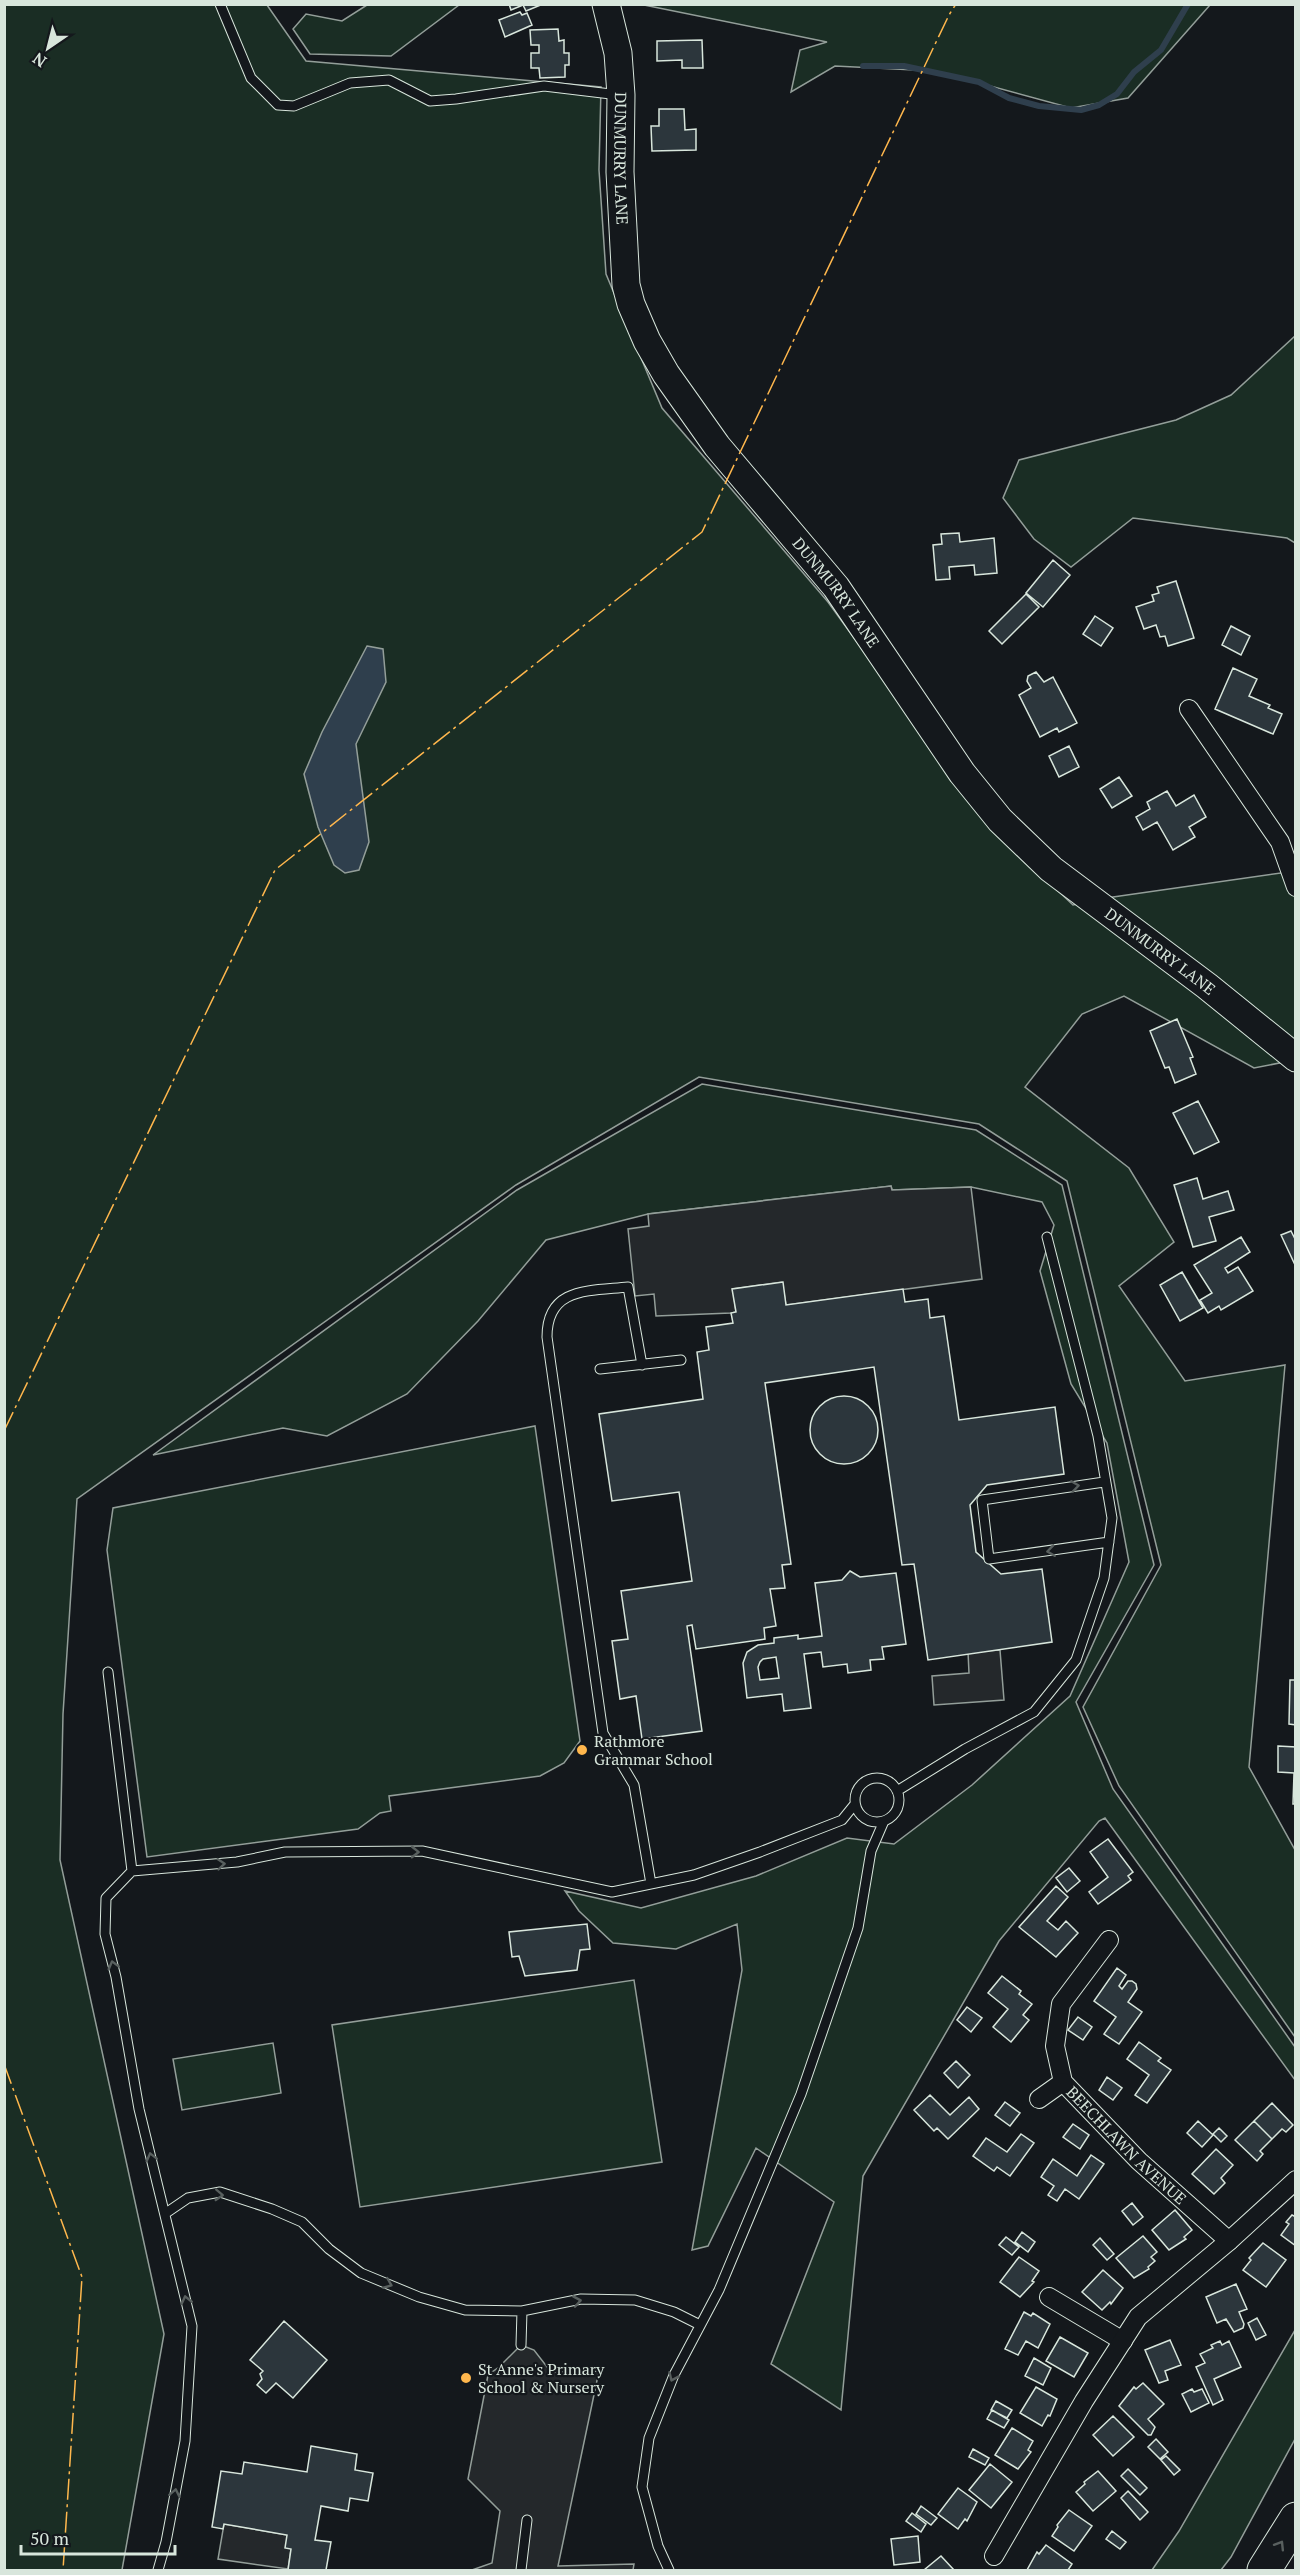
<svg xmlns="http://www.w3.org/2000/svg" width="1300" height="2575" font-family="'PT Serif',serif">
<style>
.green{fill:#1a2d24;stroke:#939e99;stroke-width:1.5}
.parking{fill:#24282b;stroke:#939e99;stroke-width:1.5}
.water{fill:#2f3f4d;stroke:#939e99;stroke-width:1.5}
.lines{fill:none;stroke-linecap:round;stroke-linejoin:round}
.stream{stroke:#2f3f4d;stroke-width:6}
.building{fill:#2c363c;stroke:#d8e6dc;stroke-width:1.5;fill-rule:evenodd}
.lane-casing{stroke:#d8e6dc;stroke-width:11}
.street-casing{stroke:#d8e6dc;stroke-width:20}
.secondary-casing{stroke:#d8e6dc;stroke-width:29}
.highway-casing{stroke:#d8e6dc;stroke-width:35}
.lane{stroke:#14181c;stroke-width:9}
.street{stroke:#14181c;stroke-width:18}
.secondary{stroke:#14181c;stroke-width:27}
.highway{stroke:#14181c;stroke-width:33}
.power{stroke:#ffb74d;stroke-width:1.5;stroke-dasharray:21 4.5 3 4.5;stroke-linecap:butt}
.oneway{stroke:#59605f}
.poi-dot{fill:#ffb74d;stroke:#14181c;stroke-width:2}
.labels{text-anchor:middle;stroke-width:4.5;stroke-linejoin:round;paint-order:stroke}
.street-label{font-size:16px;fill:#d8e6dc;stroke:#14181c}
.poi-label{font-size:16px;fill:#d8e6dc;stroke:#14181c;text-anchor:start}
</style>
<rect width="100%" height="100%" fill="#14181c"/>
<path class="green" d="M5 5H267L306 61 601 87 599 170 606 274 662 408 828 602 902 704 1037 871 1073 905 1113 897 1295 871V1060L1254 1068 1124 996 1082 1014 1025 1087 1129 1168 1174 1242 1119 1286 1185 1381 1285 1365 1249 1767 1295 1850V2037L1119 1786 1083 1707 1161 1565 1067 1181 979 1124 699 1077 516 1185 77 1499 63 1714 60 1860 164 2334 122 2570H5Z
M367 5V4L459 5 391 56 310 54 293 29 306 14 342 21Z
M644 5H1210L1128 98 1071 108 935 71 835 66 791 92 800 50 827 42Z
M1295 336V543L1287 538 1133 518 1071 567 1034 539 1003 498 1019 460 1176 420 1231 395Z
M702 1084 976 1130 1062 1185 1154 1565 1076 1702 1113 1789 1295 2047V2080L1105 1818 1099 1821 999 1941 863 2176 841 2410 771 2364 834 2202 756 2148 708 2246 692 2250 742 1970 737 1924 676 1949 613 1943 579 1911 565 1891 641 1908 756 1876 847 1838 894 1844 972 1785 1070 1696 1129 1562 1107 1443 1071 1384 1040 1271 1054 1225 1042 1202 971 1187 892 1190 891 1186 648 1214 546 1240 478 1321 407 1394 327 1436 283 1428 153 1455 517 1190Z
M535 1426 580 1741 564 1763 540 1776 389 1796 391 1811 380 1813 358 1829 147 1857 107 1550 113 1508Z
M634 1980 662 2162 360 2207 332 2025Z
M273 2043 281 2093 182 2110 173 2059Z
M1295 2330V2439L1231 2557 1221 2570H1152L1179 2531Z"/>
<path class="parking" d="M891 1186 892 1190 971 1187 982 1279 786 1305 782 1282 733 1289 736 1312 731 1313 656 1316 654 1294 635 1296 628 1229 649 1226 648 1214Z
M1000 1650 1004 1700 934 1705 932 1676 969 1673 968 1652Z
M521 2345 534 2350 551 2372 599 2371 558 2566 634 2564 633 2570H472L492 2563 500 2511 468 2479 488 2375 499 2367Z
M224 2524 287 2535 291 2549 288 2569 218 2559Z"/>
<path class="water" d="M367 646 383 649 386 682 356 744 369 842 359 870 345 873 334 865 318 827 304 774 322 732Z"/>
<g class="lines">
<path class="stream" d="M863 66H904L979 82 1009 98 1039 106 1081 110 1099 105 1117 94 1134 72 1161 50 1188 4"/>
</g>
<path class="building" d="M509 4H543L526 11 523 5 511 10Z
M520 12 522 15 527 13 532 25 505 37 499 20Z
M558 29 559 41 564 40V53H569V65H565V77L540 78 539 68H531V53H539V45H531L530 30Z
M702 40 703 68H682V60L657 61V41Z
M659 109H684L685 130 696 129V150L652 151 651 126H659Z
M959 533 960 542 994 538 997 573 975 575 974 565 949 567 950 579 936 580 933 545 942 544 941 534Z
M1053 560 1070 575 1043 607 1026 593Z
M1176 581 1194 638 1168 646 1165 636 1160 637 1156 625 1144 629 1136 607 1154 601 1152 595 1159 593 1157 587Z
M1026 594 1039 607 1002 644 989 631Z
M1095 616 1113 628 1101 646 1083 634Z
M1231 626 1250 636 1241 655 1222 645Z
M1233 668 1257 679 1249 696 1270 705 1268 708 1282 714 1273 734 1215 709Z
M1036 672 1044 682 1053 677 1077 723 1059 732 1057 728 1040 737 1019 695 1031 688 1027 681 1028 676Z
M1069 746 1079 767 1059 777 1049 756Z
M1119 777 1132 796 1112 808 1100 789Z
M1167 791 1176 806 1194 795 1206 817 1189 827 1195 837 1173 850 1157 822 1143 830 1136 817 1150 809 1147 802Z
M1177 1019 1193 1057 1190 1058 1196 1074 1175 1083 1169 1067 1165 1068 1150 1031Z
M1198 1101 1219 1142 1194 1154 1173 1113Z
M1197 1178 1203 1199 1228 1191 1234 1210 1209 1217 1216 1241 1193 1247 1174 1185Z
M1291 1231 1296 1241V1267L1281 1235Z
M1241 1237 1250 1252 1225 1268 1228 1273 1238 1267 1253 1291 1221 1310 1219 1306 1208 1313 1200 1300 1212 1293 1194 1265Z
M1182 1272 1203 1308 1180 1321 1160 1285Z
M783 1282 786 1305 903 1289 905 1302 928 1299 930 1318 944 1316 959 1420 1055 1407 1064 1474 987 1485 970 1505 976 1552 1001 1574 1042 1569 1052 1642 928 1660 914 1564 902 1565 874 1367 765 1383 791 1564 782 1565 785 1588 770 1589 776 1626 764 1628 765 1639 696 1649 692 1625 687 1626 702 1731 642 1739 636 1696 620 1699 612 1641 628 1639 621 1591 692 1581 679 1492 612 1501 599 1414 703 1399 697 1352 709 1350 706 1327 733 1323 731 1313 736 1312 732 1289Z
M810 1430a34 34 0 1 1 68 0a34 34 0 1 1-68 0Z
M850 1571 860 1577 896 1573 906 1644 882 1647 884 1659 870 1660 871 1670 848 1673 847 1664 823 1667 821 1652 804 1654 811 1708 784 1711 782 1694 747 1698 743 1663 747 1652 758 1645 774 1643V1638L798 1635V1639L822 1636 815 1583 842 1580ZM776 1657 779 1678 760 1680 758 1667 760 1662 763 1659Z
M1290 1680H1296V1725L1289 1724Z
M1278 1746 1296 1747V1804H1293L1294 1773 1278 1772Z
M1108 1839 1133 1872 1128 1876 1131 1880 1098 1904 1089 1892 1108 1877 1090 1852Z
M1069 1868 1080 1881 1067 1892 1056 1878Z
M1056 1886 1068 1897 1047 1921 1058 1930 1066 1921 1078 1933 1056 1957 1019 1927Z
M587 1924 590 1949 580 1950 577 1970 525 1976 519 1956 512 1957 509 1932Z
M1117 1968 1126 1975 1119 1986 1122 1989 1128 1981H1132L1136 1984 1137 1989 1128 2002 1142 2012 1119 2044 1104 2034 1116 2017 1094 2001Z
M1002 1976 1021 1991 1019 1994 1032 2004 1023 2015 1029 2020 1011 2042 993 2027 1008 2009 988 1993Z
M967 2007 982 2018 971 2032 957 2020Z
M1078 2017 1092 2027 1083 2040 1068 2030Z
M1139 2042 1161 2058 1158 2061 1171 2070 1147 2103 1135 2095 1149 2075 1127 2059Z
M956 2061 970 2075 958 2088 944 2073Z
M1107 2077 1122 2088 1113 2100 1099 2090Z
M930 2095 950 2115 969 2097 979 2109 948 2139 937 2128 934 2131 914 2110Z
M1005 2102 1020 2113 1010 2126 995 2115Z
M1272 2103 1293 2125 1286 2132 1282 2129 1272 2139 1254 2121Z
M1198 2121 1213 2135 1202 2147 1187 2133Z
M1254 2121 1272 2139 1260 2151 1263 2154 1257 2161 1235 2140Z
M1073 2124 1089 2135 1080 2149 1063 2137Z
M1219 2128 1227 2136 1221 2142 1213 2134Z
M1021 2134 1034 2143 1010 2176 997 2167 994 2171 973 2156 986 2138 1007 2152Z
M1216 2149 1233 2165 1221 2178 1225 2183 1214 2194 1192 2174Z
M1091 2155 1104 2164 1079 2199 1065 2189 1057 2201 1048 2195 1054 2186 1041 2177 1053 2159 1077 2176Z
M1132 2203 1143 2217 1133 2225 1122 2211Z
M1175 2210 1192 2230 1184 2237 1186 2239 1169 2250 1152 2230Z
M1296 2214V2246L1281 2235 1289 2224 1286 2222 1292 2215 1294 2216Z
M1022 2232 1035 2242 1028 2252 1015 2242Z
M1143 2236 1157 2252 1151 2257 1155 2261 1148 2267 1149 2269 1134 2278 1116 2258Z
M1006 2237 1019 2247 1012 2255 999 2245Z
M1100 2238 1114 2254 1107 2260 1093 2245Z
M1263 2243 1286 2260 1266 2287 1243 2270 1251 2260 1249 2258Z
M1019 2257 1039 2271 1032 2281 1034 2282 1020 2297 1000 2282Z
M1103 2270 1123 2288 1111 2304 1110 2302 1102 2310 1082 2292Z
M1236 2284 1247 2309 1239 2312 1244 2324 1243 2328 1234 2332 1226 2319 1217 2323 1206 2297Z
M1024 2312 1031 2316 1033 2313 1050 2324 1038 2348 1026 2341 1018 2355 1005 2349Z
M1257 2318 1266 2335 1256 2340 1248 2323Z
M284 2321 327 2360 293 2398 276 2383 266 2393 257 2385 262 2379 260 2374 263 2371 250 2360Z
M1060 2337 1088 2353 1074 2377 1046 2361Z
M1170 2340 1181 2365 1165 2371 1168 2380 1159 2383 1145 2350Z
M1220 2341 1222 2345 1229 2341 1241 2367 1214 2379 1223 2400 1213 2405 1196 2367 1205 2363 1200 2354 1213 2348 1211 2345Z
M1034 2358 1051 2368 1043 2385 1025 2376Z
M1143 2383 1164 2404 1148 2419 1155 2427 1151 2435H1148L1119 2406 1134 2387 1136 2389Z
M1036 2387 1057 2399 1050 2416 1048 2415 1042 2426 1020 2413Z
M1192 2389 1194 2392 1202 2389 1209 2403 1191 2412 1182 2394Z
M996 2401 1012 2410 1007 2418 991 2410Z
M992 2410 1009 2420 1004 2428 987 2419Z
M1113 2416 1134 2437 1113 2456 1093 2435Z
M1012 2428 1033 2441 1028 2450 1031 2452 1018 2469 995 2455Z
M1156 2439 1168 2452 1160 2459 1148 2447Z
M311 2446 357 2454 355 2470 373 2473 368 2501 350 2498 348 2511 321 2506 315 2540 331 2542 326 2570H288L291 2549 285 2548 287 2535 224 2524 223 2529 212 2527 221 2471 242 2474 244 2462 307 2472Z
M973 2449 989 2458 985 2465 969 2457Z
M1166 2456 1180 2470 1174 2475 1161 2460Z
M990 2464 1012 2482 991 2508 969 2490Z
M1128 2469 1147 2488 1140 2495 1121 2476Z
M1098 2471 1116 2491 1093 2511 1076 2492 1085 2484 1084 2482Z
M958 2488 977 2502 967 2521 965 2519 958 2529 938 2514Z
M1128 2491 1148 2512 1140 2520 1121 2498Z
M921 2506 937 2518 931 2525 916 2514Z
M1069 2510 1092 2526 1074 2551 1052 2536 1058 2527 1057 2525Z
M912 2513 926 2524 921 2532 906 2521Z
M1112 2531 1126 2542 1120 2549 1106 2539Z
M918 2536 920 2562 894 2565 891 2539Z
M1046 2545 1072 2564 1068 2570H1027L1037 2552 1039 2554Z
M941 2556 954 2570H924Z"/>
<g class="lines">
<defs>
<path id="lane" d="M220 4 251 78 278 105 294 106 350 83 389 80 430 101 456 99 544 86 619 95
M642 1365 628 1287C589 1291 547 1287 547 1337L603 1733 634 1785 651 1884
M600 1369 681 1360
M1104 1482 982 1500 989 1559 1109 1542
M108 1672 132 1871
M855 1800a22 22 0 1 1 44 0a22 22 0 1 1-44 0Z
M897 1791 965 1749 1034 1712 1076 1660 1104 1578 1112 1518 1098 1436 1047 1237
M166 2213 188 2198 220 2192 272 2209 302 2222 329 2249 361 2273 419 2297 465 2310 522 2311 581 2299 635 2300 674 2312 700 2325
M521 2345 522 2311
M158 2570 166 2542 185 2441 192 2326 139 2109 116 1977 105 1934 106 1898 132 1871 237 1862 285 1852 422 1851 612 1892 694 1875 760 1852 842 1820 855 1804
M521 2570 527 2520
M669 2570 658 2546 642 2487 649 2438 674 2375 719 2290 801 2094 858 1928 871 1851 884 1821"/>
<g id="street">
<path d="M1189 709 1280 842 1296 887"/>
<path id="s1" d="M1109 1940 1061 2004 1055 2046 1063 2082 1139 2161 1229 2241"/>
<path d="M1039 2099 1063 2082"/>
<path d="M1049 2297 1123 2341"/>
<path d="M994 2556 1084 2401 1138 2317 1229 2241 1296 2180"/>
</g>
<g id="secondary">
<path id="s2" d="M606 4 618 53 621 95 620 172 626 285 631 304 647 341 666 374 717 446 836 587 962 773 1000 820 1051 869 1207 986 1296 1058"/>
</g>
<path id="highway" d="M1264 2570 1296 2519"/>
</defs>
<use href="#lane" class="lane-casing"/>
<use href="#street" class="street-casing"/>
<use href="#secondary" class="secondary-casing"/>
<use href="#highway" class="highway-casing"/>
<use href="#lane" class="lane"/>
<use href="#street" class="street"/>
<use href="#secondary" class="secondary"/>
<use href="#highway" class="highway"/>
<path class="power" d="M4 1431 275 870 702 532 949 15 956 4
M4 2064 82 2277 63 2570"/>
</g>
<defs><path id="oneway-chevron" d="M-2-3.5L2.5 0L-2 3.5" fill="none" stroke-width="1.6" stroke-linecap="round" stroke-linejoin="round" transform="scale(1.5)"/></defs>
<g class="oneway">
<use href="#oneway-chevron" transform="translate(1075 1486) rotate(-8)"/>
<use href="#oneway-chevron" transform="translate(1051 1551) rotate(172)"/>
<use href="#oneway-chevron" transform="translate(415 1852) rotate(1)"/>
<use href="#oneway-chevron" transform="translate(221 1864) rotate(-5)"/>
<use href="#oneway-chevron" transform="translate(113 1965) rotate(-105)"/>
<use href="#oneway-chevron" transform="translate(151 2157) rotate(-104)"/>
<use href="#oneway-chevron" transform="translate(219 2195) rotate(3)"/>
<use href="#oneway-chevron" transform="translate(388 2284) rotate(22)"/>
<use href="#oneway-chevron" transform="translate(186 2300) rotate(-103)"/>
<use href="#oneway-chevron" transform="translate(577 2301) rotate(-10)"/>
<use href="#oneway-chevron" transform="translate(673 2377) rotate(114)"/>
<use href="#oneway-chevron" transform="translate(175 2493) rotate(-79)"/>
<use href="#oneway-chevron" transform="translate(1280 2545) rotate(-58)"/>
</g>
<g class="poi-dot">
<circle cx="582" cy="1750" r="6"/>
<circle cx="466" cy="2378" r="6"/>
</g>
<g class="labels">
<g class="street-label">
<text dy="6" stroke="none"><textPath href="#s2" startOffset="156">DUNMURRY LANE</textPath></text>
<text dy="6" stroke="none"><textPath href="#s2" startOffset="658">DUNMURRY LANE</textPath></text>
<text dy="6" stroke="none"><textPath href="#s2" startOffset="1146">DUNMURRY LANE</textPath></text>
<text dy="6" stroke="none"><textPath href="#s1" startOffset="249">BEECHLAWN AVENUE</textPath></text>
</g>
<g class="poi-label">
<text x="594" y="1747">Rathmore<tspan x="594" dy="18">Grammar School</tspan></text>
<text x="478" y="2375">St Anne's Primary<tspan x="478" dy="18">School &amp; Nursery</tspan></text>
</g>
</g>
<rect width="1300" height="2575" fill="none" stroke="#d8e6dc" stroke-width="12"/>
<g transform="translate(48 48) rotate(215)" stroke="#14181c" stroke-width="4.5" paint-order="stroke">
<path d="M0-4.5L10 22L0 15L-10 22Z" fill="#d8e6dc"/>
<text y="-9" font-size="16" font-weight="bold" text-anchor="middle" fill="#d8e6dc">N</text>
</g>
<path d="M21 2545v9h154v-9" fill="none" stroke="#d8e6dc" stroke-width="3"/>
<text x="30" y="2545" font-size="18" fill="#d8e6dc" stroke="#14181c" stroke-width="4.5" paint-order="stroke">50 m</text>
</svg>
